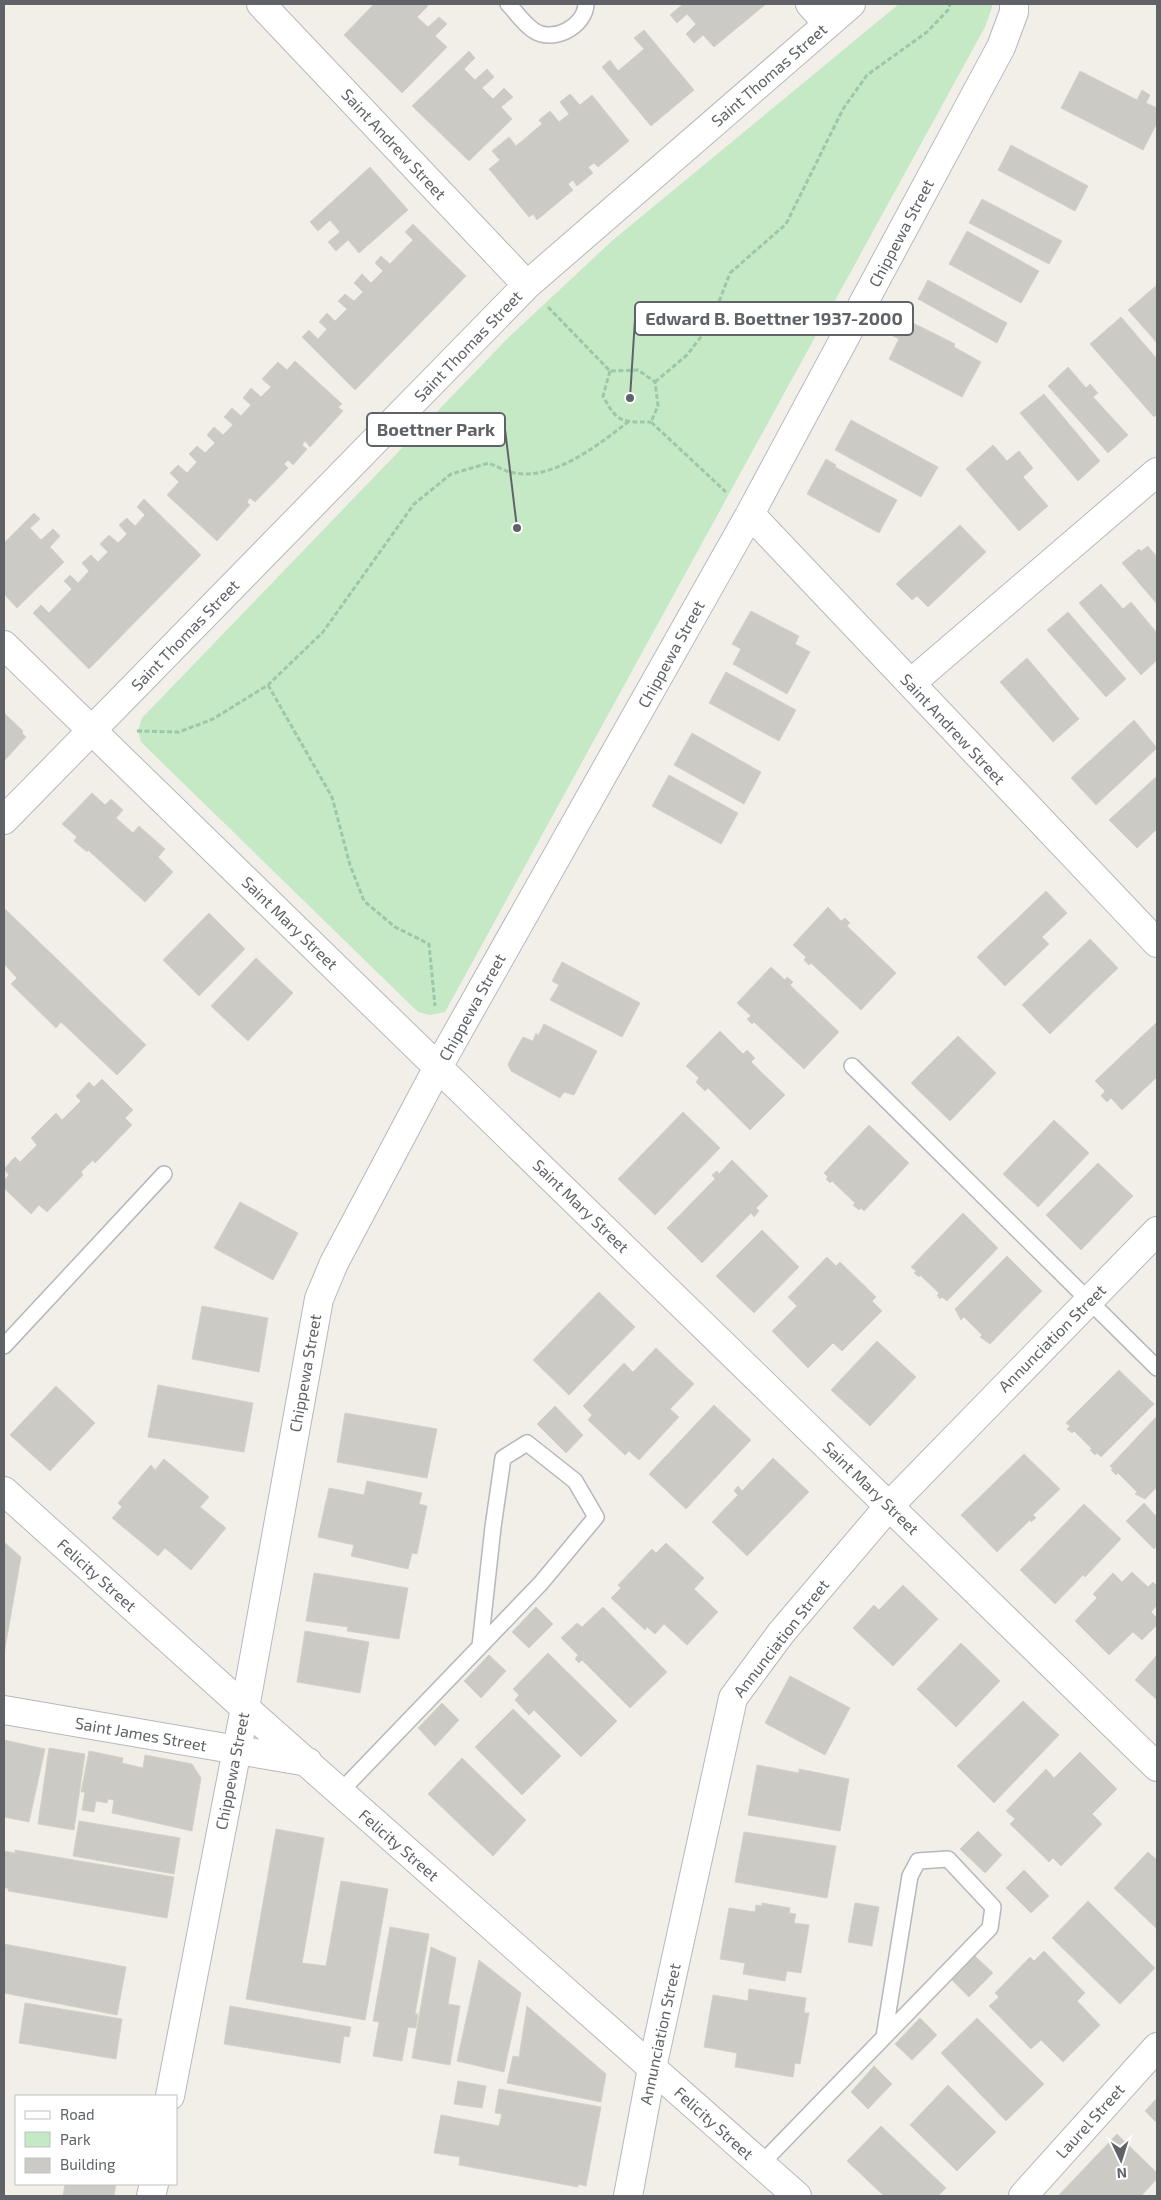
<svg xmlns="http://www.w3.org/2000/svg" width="1161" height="2200" font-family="'Exo 2',sans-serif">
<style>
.green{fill:#c5e8c5}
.building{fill:#cccac5;stroke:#d6d1c6}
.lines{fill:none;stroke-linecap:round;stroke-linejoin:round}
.lane-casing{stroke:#b5b8bc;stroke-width:18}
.street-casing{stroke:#b5b8bc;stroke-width:30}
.path{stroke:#9cc7a9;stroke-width:3;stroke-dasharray:5 2.5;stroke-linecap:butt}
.lane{stroke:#fff;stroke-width:15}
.street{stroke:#fff;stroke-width:28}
.labels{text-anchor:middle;stroke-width:4.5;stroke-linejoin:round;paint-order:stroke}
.street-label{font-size:16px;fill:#5f6368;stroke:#fff}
.leader{fill:none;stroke:#5f6368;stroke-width:2}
.callout-dot{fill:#5f6368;stroke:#fff;stroke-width:2}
.callout{fill:#fff;stroke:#5f6368;stroke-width:2}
.callout-label{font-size:18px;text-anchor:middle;font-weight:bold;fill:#5f6368}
</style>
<rect width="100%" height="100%" fill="#f1efe8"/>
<path class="green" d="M899 4H992V7L985 27 445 1012 430 1015 418 1012 141 742 138 731 142 718 507 339 613 240Z"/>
<path class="building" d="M374 4H426L428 6 417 17 428 27 439 17 447 24 435 36 447 47 402 93 344 35Z
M683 4H766L714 47 703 35 694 43 686 34 696 24 687 14 677 23 670 15Z
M644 30 694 90 651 126 602 67 610 60 618 71 644 49 634 38Z
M469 51 475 58 464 69 475 80 487 69 494 77 482 88 493 99 504 88 513 97 501 107 512 119 469 161 412 106Z
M1080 71 1137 100 1142 90 1150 95 1146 103 1157 108V123L1143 150 1061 108Z
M570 94 580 105 592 95 629 141 598 167 594 163 588 167 593 173 577 186 573 180 568 184 573 190 537 220 533 214 529 217 489 169 500 160 492 151 509 137 516 146 542 124 539 120 550 111 559 122 569 114 560 102Z
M1011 145 1088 186 1075 211 998 170Z
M370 167 408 210 359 253 348 240 336 251 328 242 340 232 330 220 318 231 310 222Z
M982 199 1062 241 1049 264 969 223Z
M413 224 466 276 355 390 302 337 309 330 318 339 327 329 319 322 327 313 335 321 347 309 338 301 345 294 354 301 363 292 354 283 362 274 371 283 383 271 375 263 381 256 390 264 413 240 405 232Z
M967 231 1039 271 1021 303 949 264Z
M928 280 1007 323 997 343 918 299Z
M1157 285V343L1128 310Z
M1121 317 1157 359V414L1154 417 1090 344Z
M903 318 955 344 954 347 981 362 962 397 889 359 899 339 893 336Z
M295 361 342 404 338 407 343 411 310 447 305 441 302 445 307 449 293 465 288 460 284 464 288 468 255 502 250 498 247 502 250 505 217 541 167 495 179 482 170 473 178 465 187 473 197 462 189 454 197 446 205 453 215 443 207 435 214 427 223 435 233 425 224 417 232 408 241 416 251 405 243 398 251 388 261 397 271 387 262 379 278 362 287 370Z
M1068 367 1086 388 1090 384 1098 393 1093 397 1128 435 1108 453 1048 386Z
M1044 394 1100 461 1078 481 1020 413Z
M851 420 938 467 921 497 835 450Z
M993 445 1007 461 1019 451 1033 468 1023 477 1048 506 1019 531 966 469Z
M826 459 836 465 835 467 897 500 879 533 807 494Z
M144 499 201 555 89 669 33 613 41 605 49 613 72 589 64 581 70 575 78 583 89 571 82 563 91 555 98 562 108 552 100 544 109 535 118 543 127 534 119 525 127 518 135 526 145 515 137 507Z
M34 513 40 519 30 528 41 540 53 529 60 536 50 547 64 562 17 608 4 594V543Z
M960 525 986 552 928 607 917 596 912 600 896 584Z
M1148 546 1157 557V604L1122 563 1139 549 1141 551Z
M1101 584 1123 609 1131 602 1157 633V660L1141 675 1079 603Z
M751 611 799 636 795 644 810 652 787 694 733 664 741 649 732 644Z
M1068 612 1126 679 1106 697 1047 630Z
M1027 658 1079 719 1053 742 1000 682Z
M726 672 796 710 779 741 709 703Z
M4 713 23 731 22 733 26 737 4 761Z
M1134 720 1157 748 1096 805 1071 778Z
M692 733 761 772 744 804 674 765Z
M669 775 738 813 721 844 652 806Z
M1157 776V829L1137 848 1109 820Z
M92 793 105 805 111 799 123 810 116 818 133 833 139 826 165 849 158 857 173 872 145 902 88 850 87 852 74 841 77 837 62 824Z
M1046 891 1067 913 1042 937 1049 944 1005 986 977 957Z
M828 907 841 921 845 918 850 923 847 926 896 973 861 1010 811 963 809 965 804 960 806 957 793 945Z
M4 908 146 1045 117 1075 61 1022 56 1028 11 984 17 978 4 964Z
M209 913 245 949 199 996 163 960Z
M1090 939 1118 968 1050 1034 1022 1005Z
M256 958 293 993 248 1041 211 1006Z
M562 962 640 1003 622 1037 550 1000 559 985 552 981Z
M771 967 785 980 787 977 793 982 790 985 839 1032 804 1069 754 1022 752 1024 747 1019 751 1016 737 1003Z
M1157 1022V1077L1122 1110 1111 1098 1107 1102 1101 1096 1105 1091 1095 1081Z
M544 1024 597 1051 574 1095 564 1092 560 1098 511 1071 508 1065 510 1060 523 1037 533 1041 536 1033 538 1036Z
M720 1031 743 1054 747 1050 755 1058 751 1062 785 1095 750 1130 708 1088 705 1091 696 1082 699 1078 686 1066Z
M958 1036 996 1073 950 1121 911 1083Z
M102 1079 133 1110 125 1118 132 1125 95 1163 93 1160 81 1172 83 1175 47 1212 39 1205 31 1214 4 1188V1180L9 1175 4 1169 15 1157 20 1162 37 1145 31 1138 56 1113 62 1120 81 1101 76 1096 89 1082 94 1087Z
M683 1112 720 1148 655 1215 618 1179Z
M1054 1120 1089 1153 1038 1207 1003 1174Z
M869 1125 909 1163 864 1211 861 1208 859 1210 853 1205 855 1203 832 1181 830 1183 826 1179 828 1177 824 1173Z
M732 1160 768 1196 756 1208 759 1211 754 1217 751 1213 702 1263 667 1228 715 1179 712 1175 717 1171 719 1174Z
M1098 1163 1133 1196 1081 1250 1046 1215Z
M240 1202 298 1233 273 1280 214 1248Z
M963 1213 998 1248 947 1301 942 1297 940 1299 937 1295 939 1293 920 1275 919 1277 914 1273 916 1271 911 1267Z
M762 1230 799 1267 754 1313 716 1276Z
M1007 1256 1042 1291 990 1344 980 1337 982 1335 964 1317 961 1320 955 1309Z
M827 1257 836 1266 840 1262 876 1297 872 1301 882 1311 842 1351 833 1343 808 1368 772 1331 797 1306 788 1297Z
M599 1292 635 1327 569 1395 533 1360Z
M202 1306 268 1318 259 1372 192 1359Z
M877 1341 916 1377 870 1426 831 1390Z
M656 1348 694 1384 670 1409 679 1417 639 1460 629 1451 625 1455 588 1420 592 1415 583 1406 624 1363 633 1372Z
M1119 1370 1154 1404 1101 1457 1097 1453 1095 1455 1090 1450 1092 1449 1074 1431 1072 1433 1067 1429 1070 1426 1066 1423Z
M158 1385 253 1403 244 1452 148 1437Z
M56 1386 95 1423 50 1471 10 1435Z
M714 1405 751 1440 686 1509 649 1474Z
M555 1406 583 1435 566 1453 537 1424Z
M345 1413 437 1429 427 1478 337 1462Z
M1157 1416V1487L1145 1499 1135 1494 1137 1492 1118 1473 1116 1475 1111 1470 1113 1469 1110 1466Z
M1024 1454 1060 1489 1033 1515 1036 1518 1031 1522 1030 1520 997 1552 961 1515Z
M773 1458 809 1492 747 1556 712 1522 738 1495 734 1491 738 1486 742 1491Z
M164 1459 209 1497 200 1507 226 1528 191 1570 165 1548 158 1556 112 1518 122 1507 118 1503 151 1465 155 1470Z
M367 1481 422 1493 419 1504 427 1506 417 1554 412 1553 408 1569 351 1556 354 1545 318 1537 329 1488 364 1495Z
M1144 1503 1157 1517V1546L1154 1549 1126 1521Z
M1084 1504 1121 1539 1085 1577 1083 1575 1055 1604 1020 1570Z
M4 1542 21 1557 4 1654Z
M666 1543 704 1578 694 1589 718 1612 687 1645 664 1624 655 1634 647 1627 645 1630 611 1598 621 1588 618 1585 652 1549 656 1553Z
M1132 1572 1148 1587 1153 1582 1157 1586V1605L1151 1612 1157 1618V1625L1142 1640 1133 1632 1109 1655 1075 1621 1097 1598 1093 1594 1113 1573 1122 1582Z
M314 1573 408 1588 399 1639 347 1631 348 1627 306 1621Z
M903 1585 938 1619 893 1666 853 1628 874 1605 879 1610Z
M536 1607 553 1624 529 1648 512 1632Z
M603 1607 667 1672 630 1708 582 1660 579 1663 575 1659 578 1655 561 1638 577 1623 582 1627Z
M305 1631 369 1642 360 1693 297 1682Z
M961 1643 1000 1681 956 1727 917 1689Z
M548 1653 617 1721 581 1757 534 1710 529 1715 515 1700 519 1695 513 1689Z
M489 1655 506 1671 481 1698 464 1681Z
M1157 1655V1700L1135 1680Z
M790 1676 850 1708 825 1755 765 1723Z
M1023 1701 1059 1735 994 1803 957 1766Z
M442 1703 459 1720 435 1746 418 1728Z
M513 1709 561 1756 522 1795 475 1747Z
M4 1740 45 1749 29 1822 4 1817Z
M49 1748 85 1754 74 1830 38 1824Z
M89 1751 123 1758 122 1763 143 1768 145 1755 192 1764 201 1778 192 1831 112 1813 114 1800 108 1799 107 1803 96 1801 94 1812 82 1810 85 1792H81Z
M1080 1752 1117 1789 1092 1814 1102 1824 1061 1866 1053 1858 1049 1862 1010 1824 1015 1819 1006 1811 1046 1769 1054 1778Z
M462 1758 526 1820 493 1856 428 1794Z
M757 1765 799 1773V1769L849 1779 840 1831 748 1815Z
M79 1821 180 1838 174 1874 73 1856Z
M276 1829 324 1838 302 1963 326 1966 341 1881 388 1889 365 2020 246 1999Z
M978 1831 1002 1855 985 1873 960 1849Z
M744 1832 836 1846 827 1898 735 1882Z
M15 1850 174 1877 167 1918 8 1891V1888H4V1851L15 1853Z
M1148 1852 1157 1860V1929L1114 1888Z
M1024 1870 1049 1896 1031 1913 1006 1888Z
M1088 1901 1155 1968 1120 2004 1052 1938Z
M762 1903 790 1908 789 1913 796 1914 794 1923 809 1925 801 1973 787 1971 785 1981 743 1974 745 1963 720 1959 729 1908 755 1912 756 1905 762 1906Z
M855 1903 879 1907 872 1946 848 1942Z
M390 1927 429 1934 415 2014H418L416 2028 408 2027 402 2061 373 2056 379 2022 373 2021Z
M4 1944 126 1967 117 2015 4 1993Z
M431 1947 456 1958 448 2004 460 2006 450 2065 412 2058Z
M1044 1951 1085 1993 1077 2001 1100 2025 1063 2062 1041 2040 1031 2049 989 2006 999 1997 995 1993 1030 1957 1034 1961Z
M975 1956 993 1973 969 1997 952 1980Z
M479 1960 521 1993 504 2072 457 2061Z
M749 1989 806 1998 804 2013H809L800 2064 795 2063 793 2077 735 2067 737 2053 704 2047 713 1995 748 2001Z
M25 2003 122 2019 116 2059 19 2043Z
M230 2006 351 2027 349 2037 344 2036 340 2063 224 2044Z
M527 2006 606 2074 601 2102 507 2083 513 2056 519 2057Z
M920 2018 937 2035 912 2060 895 2044Z
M977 2018 1044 2084 1006 2121 941 2053Z
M874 2066 892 2084 868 2109 851 2092Z
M458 2081 486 2086 482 2108 454 2104Z
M948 2085 996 2132 957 2171 910 2125Z
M499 2089 601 2107 586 2186 578 2184V2187L459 2165 460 2157 434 2153 441 2115 499 2126 502 2114 495 2113Z
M1157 2098V2123L1145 2111Z
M881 2126 946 2188 938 2196H884L847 2161Z
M1117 2134 1157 2173V2179L1141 2196H1058Z
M65 2184H116L114 2196H63Z"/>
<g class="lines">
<defs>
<path id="lane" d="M508 4C516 12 523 23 533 30 552 44 585 27 586 4
M852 1066 1157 1368
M4 1346 164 1174
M340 1792 541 1583 596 1517 575 1481 527 1443 503 1458 493 1527 480 1646
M761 2164 990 1928 993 1907 948 1859 918 1861 910 1876 884 2037"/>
<path id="street" d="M261 4 527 285
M810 4 828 24
M750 514 1157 943
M4 645 1157 1767
M911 683 1157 472
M4 820 527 285 851 4
M4 1491 245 1708 797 2196
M4 1710 308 1762
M170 2096 245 1708 319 1299 334 1263 438 1067 750 514 1001 47 1014 12V4
M151 2196 154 2184
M628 2196 652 2068 733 1698 781 1633 889 1506 1157 1231
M1023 2196 1157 2047"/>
</defs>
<use href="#lane" class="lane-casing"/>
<use href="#street" class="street-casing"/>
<path class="path" d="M548 307 610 371 638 370 655 382 658 406 651 422 726 492
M610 371 603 396C617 423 622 422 651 422
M655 382 687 355 710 325 730 273 786 224 843 109 867 75 927 32 948 10 950 4
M268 685 332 797 350 865 364 901 395 927 429 944 435 1006
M137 731 179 732 213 719 268 685 323 632 414 504 451 474 489 463C496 466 503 470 510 472 551 483 598 445 628 422"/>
<use href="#lane" class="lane"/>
<use href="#street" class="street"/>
</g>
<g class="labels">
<g class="street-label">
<text transform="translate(769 75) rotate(-41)" y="6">Saint Thomas Street</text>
<text transform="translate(394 144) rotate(47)" y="6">Saint Andrew Street</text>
<text transform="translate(901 233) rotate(-62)" y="6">Chippewa Street</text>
<text transform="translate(468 346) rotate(-46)" y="6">Saint Thomas Street</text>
<text transform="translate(185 635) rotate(-46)" y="6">Saint Thomas Street</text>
<text transform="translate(671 654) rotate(-61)" y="6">Chippewa Street</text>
<text transform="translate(953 729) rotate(47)" y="6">Saint Andrew Street</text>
<text transform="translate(290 923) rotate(44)" y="6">Saint Mary Street</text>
<text transform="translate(472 1007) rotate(-61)" y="6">Chippewa Street</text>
<text transform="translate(581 1206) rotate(44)" y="6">Saint Mary Street</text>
<text transform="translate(1052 1338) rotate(-45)" y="6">Annunciation Street</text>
<text transform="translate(305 1373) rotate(-80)" y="6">Chippewa Street</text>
<text transform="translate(871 1488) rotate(44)" y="6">Saint Mary Street</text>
<text transform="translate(97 1575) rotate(42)" y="6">Felicity Street</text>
<text transform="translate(781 1638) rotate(-52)" y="6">Annunciation Street</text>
<text transform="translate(141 1734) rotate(10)" y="6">Saint James Street</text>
<text transform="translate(232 1771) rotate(-79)" y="6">Chippewa Street</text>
<text transform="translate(399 1845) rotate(41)" y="6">Felicity Street</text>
<text transform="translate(660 2034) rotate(-78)" y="6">Annunciation Street</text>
<text transform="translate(1090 2121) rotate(-48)" y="6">Laurel Street</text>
<text transform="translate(714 2123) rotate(42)" y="6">Felicity Street</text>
</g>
</g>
<path class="leader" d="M630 398L635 319M517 528L505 429"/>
<g class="callout-dot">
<circle cx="630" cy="398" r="5"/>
<circle cx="517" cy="528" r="5"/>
</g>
<g class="callout">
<rect x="635" y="302" width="278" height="33" rx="5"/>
<rect x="367" y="413" width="138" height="33" rx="5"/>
</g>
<g class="callout-label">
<text x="774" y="325">Edward B. Boettner 1937-2000</text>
<text x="436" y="436">Boettner Park</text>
</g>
<rect width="1161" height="2200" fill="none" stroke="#5f6368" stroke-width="10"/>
<rect x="15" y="2095" width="162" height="90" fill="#ffffff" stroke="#bfc1c3"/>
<rect x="25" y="2111" width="25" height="8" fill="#ffffff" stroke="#bfc1c3"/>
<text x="60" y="2120" font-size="15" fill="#5f6368">Road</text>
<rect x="25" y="2132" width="25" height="15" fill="#c5e8c5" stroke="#bfc1c3"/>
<text x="60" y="2145" font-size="15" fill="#5f6368">Park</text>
<rect x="25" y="2158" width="25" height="15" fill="#cccac5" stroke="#bfc1c3"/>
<text x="60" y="2170" font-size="15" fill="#5f6368">Building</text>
<g transform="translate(1121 2160) rotate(176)" stroke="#ffffff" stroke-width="4" paint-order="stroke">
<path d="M0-4L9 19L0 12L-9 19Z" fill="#5f6368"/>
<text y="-8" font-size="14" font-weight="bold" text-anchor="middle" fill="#5f6368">N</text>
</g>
</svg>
